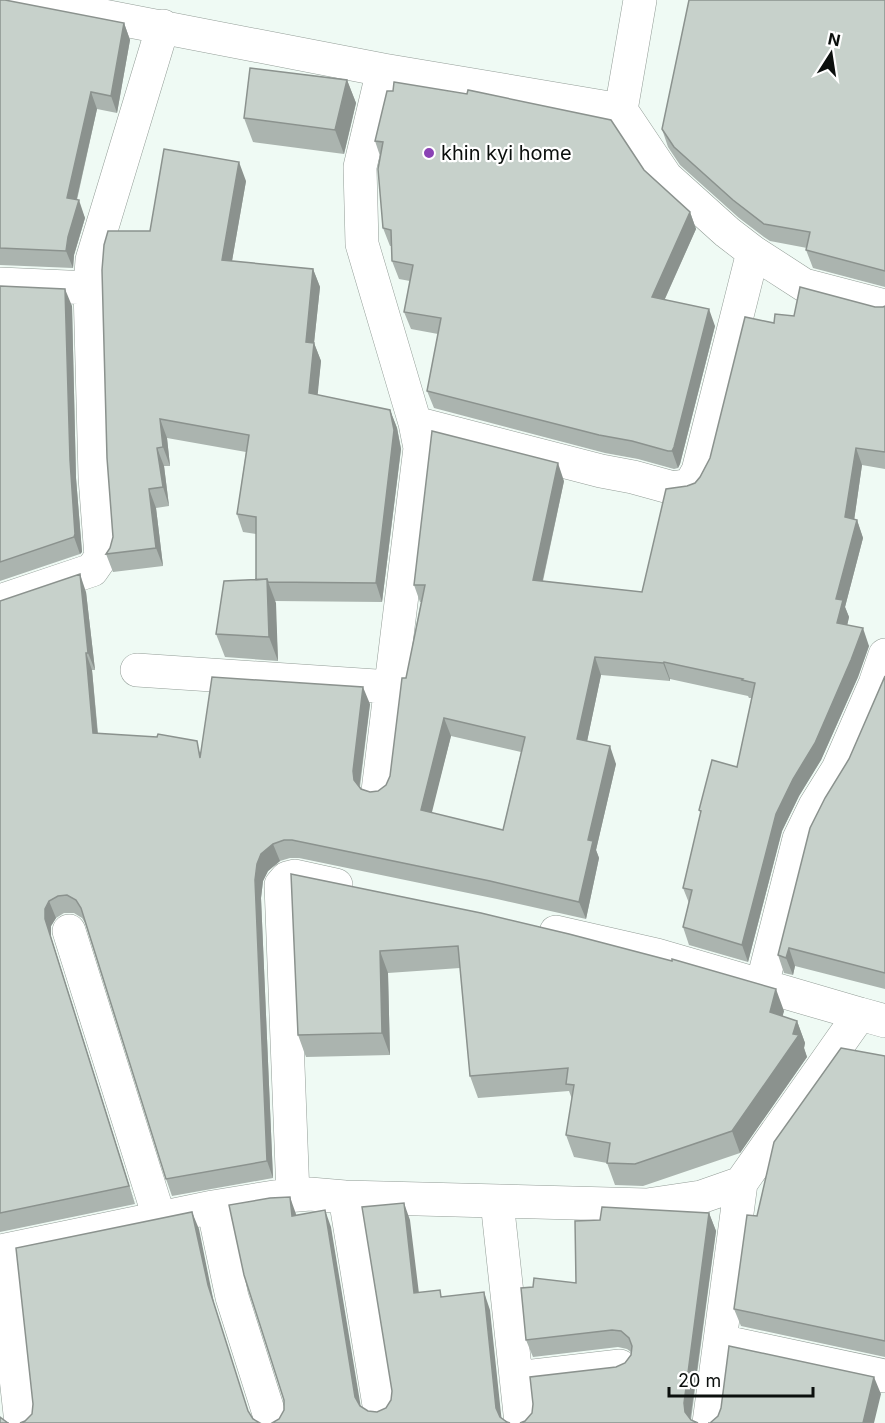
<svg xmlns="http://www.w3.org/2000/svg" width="885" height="1423" font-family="Inter,sans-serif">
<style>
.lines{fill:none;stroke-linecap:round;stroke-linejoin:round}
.minor-casing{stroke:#939d97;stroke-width:34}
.minor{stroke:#fff;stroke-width:33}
.wall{fill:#abb4af;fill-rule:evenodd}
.shaded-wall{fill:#8b928e}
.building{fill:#c7d1cb;stroke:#8b928e;stroke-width:1.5;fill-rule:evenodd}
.poi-dot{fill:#8a42b5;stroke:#fff;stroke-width:2}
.labels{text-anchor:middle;stroke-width:4.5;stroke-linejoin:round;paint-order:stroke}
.poi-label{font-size:20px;fill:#0b0f0d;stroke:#fff;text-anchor:start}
</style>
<rect width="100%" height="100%" fill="#effaf4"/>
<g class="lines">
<defs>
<path id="minor" d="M21 0 383 70 621 110
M640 0 621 110 666 177 727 232 753 252 804 285 885 306
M0 284 90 288 92 260 163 26
M415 423 601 471 633 477 673 488 690 485 698 471 753 252
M0 601 92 570 101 557 95 477 90 288
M137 670 391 687
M378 791 420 448 415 423 362 244 360 167 383 70
M69 931 159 1217
M556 932 657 955 860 1014
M762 985 799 839 815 806 838 769 875 684 885 655
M293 1195 281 885 287 878 295 876 336 885
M345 1197 380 1411
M497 1201 521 1423
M213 1207 232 1297 272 1423
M0 1251 213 1207 274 1197 310 1194 345 1197 647 1205 701 1197 741 1183 860 1014 885 1021
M2 1251 21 1423
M720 1341 885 1376
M516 1378 620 1366
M709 1423 741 1183"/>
</defs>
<use href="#minor" class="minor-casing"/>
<use href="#minor" class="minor"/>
</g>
<path class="wall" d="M0 0 124 23 130 40 117 113 97 109 77 200 85 218 74 255 73 268 0 265Z
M885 0V287L813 268 806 250 807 248 770 241 764 237 739 218 680 165 668 147 662 129Z
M347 80 356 103 344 154 253 142 244 118Z
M375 141 644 170 690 212 696 229 665 299 715 326 680 464 678 468 674 469 638 459 605 453 434 408 427 391 438 334 411 329 404 312 410 281 399 279 392 261V246H390L383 228 380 156Z
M246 181 232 261 313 269 320 287 314 343 321 361 317 395 390 410 397 428 401 449 382 602 275 601 278 661 225 657 216 634 256 580V534L243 532 237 514 246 452 167 438 170 466H164L169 506 156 508 163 566 113 572 106 554 110 548 113 537 150 231Z
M0 286 72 306 76 478 82 552 80 554 0 581Z
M885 306V469L862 465 854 520H857L863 538 845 607 849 617 847 625 869 646 858 677 821 760 799 796 782 831 748 962 689 945 683 927 689 903 683 888 701 814 699 810 737 767 752 698H749L748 696 670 679V681L601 675 587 741 616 764 596 850 599 858 586 919 497 899 299 858H290L280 861 268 871 263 881 261 898 273 1178 172 1196 166 1179 85 923 82 918 74 913H64L56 918 51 926V937L135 1204 0 1232V601L86 592 95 670H92L98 733 201 752 370 704 360 787 361 789 370 792 378 791 386 785 390 776 406 678 421 602H420L414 585 564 481 543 581 642 592 687 486 695 483 700 477 710 458 774 323 794 316 875 307H883ZM451 736 521 752 503 830 431 813Z
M885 676V989L795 966 793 975 784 973 778 955 849 759Z
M291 874 784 1011 782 1016 797 1021 805 1043 804 1048 807 1057 740 1153 643 1186 615 1185 607 1163 574 1157 566 1135 572 1099 569 1091 478 1098 470 1076 460 968 388 973 390 1055 306 1057 298 1035Z
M885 1056V1357L741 1326 734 1309 757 1216Z
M709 1213 716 1231 691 1420 525 1421 616 1367 625 1363 631 1355V1352L627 1349 618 1347 533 1357 526 1340 576 1283 600 1220Z"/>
<path class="shaded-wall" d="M124 23 130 40 117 113 111 96Z
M347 80 356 103 344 154 335 130Z
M91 92 97 109 73 215 67 198Z
M239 162 246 181 229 278 222 260Z
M79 200 85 218 74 255 73 268 66 251 68 237Z
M690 212 696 229 658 314 652 297Z
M313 269 320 287 314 343 321 361 316 412 309 393 306 342Z
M65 289 72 306 76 478 82 552 80 554 74 537 70 460Z
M709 309 715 326 680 464 678 468 672 451Z
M390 410 397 428 401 449 382 602 376 583Z
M160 419 167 438 170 466 163 447Z
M157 448 164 466 169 506 163 487Z
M856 448 862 465 852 535 845 517Z
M558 463 564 481 539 597 533 580Z
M149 489 156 508 163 566 156 548Z
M857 520 863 538 845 607 849 617 844 640 837 623 836 599Z
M80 574 86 592 95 670 88 653Z
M267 579 276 603 278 661 269 637Z
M863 628 869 646 858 677 821 760 799 796 782 831 748 962 742 945 776 814Z
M86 653 92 670 99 750 93 733Z
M595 657 601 675 584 756 577 739Z
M664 662 670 679V681L663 663Z
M363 687 370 704 359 789 354 780 353 771Z
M444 718 451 736 428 828 421 810Z
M610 746 616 764 596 850 599 858 586 919 579 902 588 840Z
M273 844 280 861 268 871 263 881 261 898 273 1178 267 1161 255 880 257 864 261 854Z
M49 901 56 918 51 926V937L135 1204 129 1186 45 919V909Z
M789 948 795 966 793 975 786 958Z
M380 951 388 973 390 1055 382 1033Z
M776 989 784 1011 778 1034 770 1012Z
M797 1021 805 1043 804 1048 807 1057 740 1153 732 1131 793 1034Z
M290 1197 296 1214 299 1233 292 1216Z
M404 1203 410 1220 421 1310 414 1293Z
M325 1210 331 1227 362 1414 355 1397Z
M192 1212 199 1229 214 1303 252 1423 208 1285Z
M709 1213 716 1231 690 1421 685 1412 684 1403Z
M484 1292 490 1310 502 1423 496 1408Z
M874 1377 881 1394 874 1423H863Z"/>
<path class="building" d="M0 0H5L124 23 111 96 91 92 67 198 79 200 68 237 66 251 0 248Z
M689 0H885V271L806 250 810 232 764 224 733 200 674 147 662 129Z
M250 68 347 80 335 130 244 118Z
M394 82 467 94 468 90 611 120 644 170 690 212 652 297 709 309 674 447 672 451H668L632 441 599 435 427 391 441 318 404 312 413 265 392 261 391 230 383 228 378 169 383 142 375 141 387 91H393Z
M164 149 239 162 222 260 313 269 306 342 314 343 309 393 390 410 394 430 376 583 268 582 267 579 256 580V517L237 514 249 435 160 419 163 447 157 448 163 487 149 489 156 548 106 554 110 548 113 537 107 458 102 270 104 245 108 231H150Z
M0 286 65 289 70 460 75 534 74 537 0 562Z
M800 287 875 307H883L885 306V452L856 448 845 517 857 520 836 599 843 600 837 623 863 628 851 660 815 743 793 779 776 814 742 945 683 927 692 890 683 888 701 811 699 810 712 760 737 767 755 683 742 680 743 679 664 662 663 663 595 657 577 739 610 746 588 840 593 841 579 902 490 881 292 840H284L273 844 261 854 257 864 255 880 267 1161 166 1179 81 908 76 900 67 895 58 896 49 901 45 909V919L129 1186 0 1213V601L80 574 88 653H86L93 733 157 737 158 734 197 741 200 758 212 677 363 687 353 771 354 780 361 789 370 792 378 791 386 785 390 776 402 678H406L425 585H414L432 431 558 463 533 580 642 592 666 489 687 486 695 483 700 477 710 458 745 317 774 323 775 314 794 316ZM444 718 525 737 503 830 421 810Z
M267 579 269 637 216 634 224 581Z
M885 676V973L789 948 786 958 778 955 810 828 825 798 849 759Z
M291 874 481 913 569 934 672 961V959L776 989 770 1012 797 1021 793 1034 799 1035 732 1131 635 1164 607 1163 610 1143 566 1135 574 1085 566 1084 568 1068 470 1076 458 946 380 951 382 1033 298 1035Z
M841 1048 885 1056V1341L734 1309 747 1215 757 1216 774 1142Z
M290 1197 292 1216 325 1210 355 1397 360 1406 368 1411 377 1412 386 1408 391 1400 392 1391 362 1207 404 1203 414 1293 440 1290 441 1297 484 1292 496 1408 500 1417 507 1422 510 1423H272L279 1419 284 1410V1400L244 1275 229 1205 270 1198Z
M602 1207 709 1213 684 1403 685 1412 691 1420 698 1423H520L525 1421 532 1413 533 1404 530 1377 616 1367 625 1363 631 1355 632 1346 629 1338 621 1331 612 1330 526 1340 521 1288 533 1287 534 1278 576 1283 575 1221 600 1220Z
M192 1212 208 1285 248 1411 253 1419 260 1423H20L25 1421 32 1414 33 1404 16 1248Z
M729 1346 874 1377 863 1423H708H710L718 1416 721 1408Z
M0 1417 8 1423H9H0Z"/>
<circle class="poi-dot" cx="429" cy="153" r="6"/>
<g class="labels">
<g class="poi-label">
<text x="441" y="160">khin kyi home</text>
</g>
</g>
<g transform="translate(831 54) rotate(12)" stroke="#ffffff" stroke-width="4.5" paint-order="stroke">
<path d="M0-4.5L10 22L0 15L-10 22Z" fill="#0b0f0d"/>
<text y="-9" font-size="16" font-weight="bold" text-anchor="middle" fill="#0b0f0d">N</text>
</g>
<path d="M669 1387v9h144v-9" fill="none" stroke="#0b0f0d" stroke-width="3"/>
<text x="678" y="1387" font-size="18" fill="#0b0f0d" stroke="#ffffff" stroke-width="4.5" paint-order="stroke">20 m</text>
</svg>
